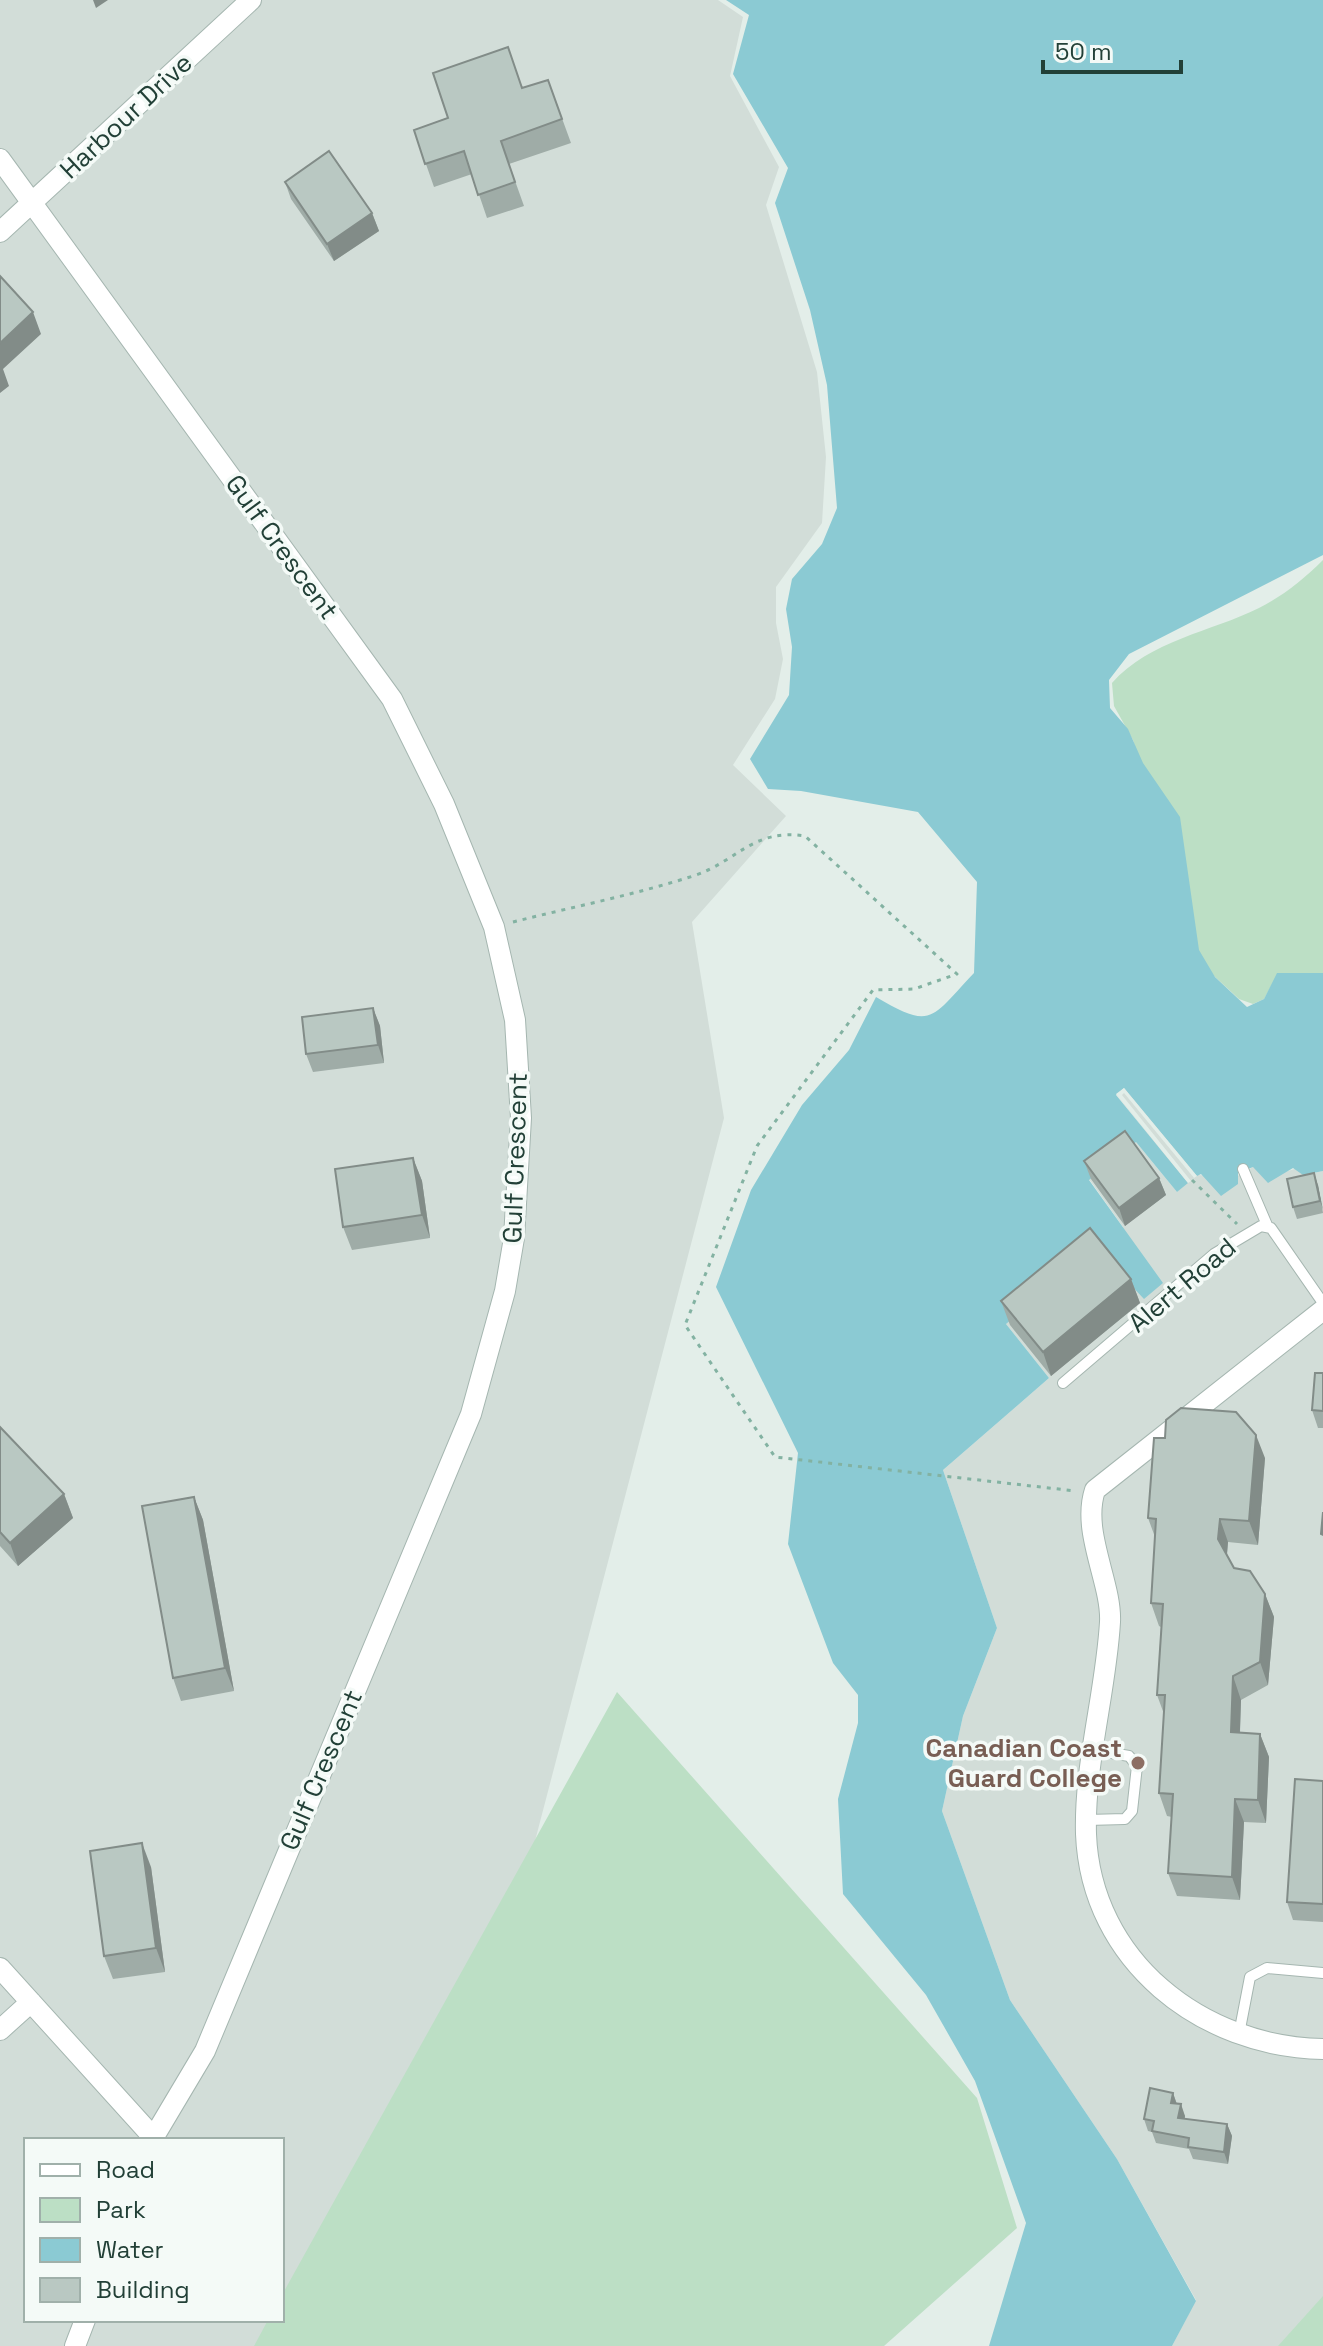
<svg xmlns="http://www.w3.org/2000/svg" width="1323" height="2346" font-family="'Space Grotesk',sans-serif">
<style>
.built{fill:#d2ddd8;fill-rule:evenodd}
.green{fill:#bcdfc5}
.water{fill:#8bcad3}
.pier{fill:#e3eee9}
.lines{fill:none;stroke-linecap:round;stroke-linejoin:round}
.lane-casing{stroke:#a5b6b0;stroke-width:12}
.street-casing{stroke:#a5b6b0;stroke-width:22}
.path{stroke:#83b2a2;stroke-width:3;stroke-dasharray:4 6;stroke-linecap:butt}
.lane{stroke:#fff;stroke-width:10}
.street{stroke:#fff;stroke-width:20}
.wall{fill:#9faca7}
.shaded-wall{fill:#828c88}
.building{fill:#b9c8c2;stroke:#828c88;stroke-width:2}
.education-dot{fill:#8d6e63;stroke:#f4faf7;stroke-width:3}
.labels{text-anchor:middle;stroke-width:7;stroke-linejoin:round;paint-order:stroke}
.street-label{font-size:26px;fill:#224037;stroke:#f4faf7}
.education-label{font-size:26px;font-weight:bold;fill:#785e54;stroke:#f4faf7;text-anchor:end}
</style>
<rect width="100%" height="100%" fill="#e3eee9"/>
<path class="built" d="M0 0H718L743 17 730 76 779 167 766 205 817 372 826 457 822 523 776 587V623L783 659 775 699 733 765 786 816 692 922 724 1118 403 2346H0ZM26 2140H282V2320H26Z
M1124 1088 1197 1175 1236 1177 1253 1167 1281 1173 1298 1168 1303 1175 1323 1171V2346H1172L1196 2300 1117 2159 1010 2000 942 1811 963 1716 997 1628 943 1470 1049 1378 1006 1324 1123 1227 1089 1179 1136 1142 1177 1192 1187 1183 1116 1094Z"/>
<path class="green" d="M1323 560V977H1276L1264 999 1253 1004 1239 999 1200 963 1133 740 1114 706 1112 683C1150 640 1211 632 1259 608 1283 596 1304 579 1323 560Z
M617 1692 977 2098 1017 2228 884 2346H254L268 2320H282V2295Z
M1323 2296V2346H1278Z"/>
<path class="water" d="M726 0H1323V555L1129 654 1109 680 1110 708 1128 729 1143 763 1180 817 1199 950 1215 977 1247 1007 1264 999 1277 973H1323V1171L1303 1175 1293 1168 1268 1183 1253 1167 1238 1173V1184L1221 1196 1201 1174 1197 1176 1124 1088 1116 1095 1188 1183 1177 1192 1136 1142 1089 1180 1163 1283 1144 1299 1098 1250 1006 1324 1049 1378 943 1470 997 1628 963 1716 942 1811 1010 2000 1117 2159 1196 2301 1172 2346H989L1026 2223 975 2081 926 1995 843 1894 838 1799 858 1723V1695L833 1663 788 1544 798 1453 716 1287 751 1190 802 1105 849 1050 876 997C933 1031 931 1018 974 973L977 882 918 812 801 791 768 789 750 759 789 695 792 647 786 609 792 579 822 544 837 508 827 385 810 310 775 203 788 168 733 74 749 15Z"/>
<path class="pier" d="M1124 1088 1197 1176 1194 1178 1124 1093 1122 1095 1191 1181 1188 1183 1116 1094Z"/>
<g class="lines">
<defs>
<path id="lane" d="M1243 1169 1267 1225
M1063 1383 1214 1254 1261 1226 1271 1228 1323 1303
M1087 1820 1125 1819 1132 1811 1137 1766 1129 1756 1094 1750
M1239 2034 1250 1977 1267 1968 1323 1973"/>
<path id="street" d="M0 159 392 699 444 804 494 927 515 1020 521 1118 514 1238 505 1291 471 1414 205 2051 152 2140
M0 232 251 0
M1323 1310 1095 1490C1081 1532 1112 1583 1110 1622 1106 1692 1084 1764 1086 1834 1091 1961 1202 2047 1323 2049
M0 1968 153 2137
M0 2030 31 2002
M75 2346 85 2320"/>
</defs>
<use href="#lane" class="lane-casing"/>
<use href="#street" class="street-casing"/>
<path class="path" d="M513 922C572 907 634 895 693 876 737 862 752 828 805 836L957 974 914 989 873 990 757 1146 685 1325 775 1457 1076 1491
M1192 1180 1237 1224"/>
<use href="#lane" class="lane"/>
<use href="#street" class="street"/>
</g>
<path class="wall" d="M548 80 571 143 509 164 524 206 487 218 472 174 434 187 414 130Z
M285 182 372 213 379 231 334 261 291 199Z
M373 1008 380 1026 384 1063 313 1072 306 1054Z
M413 1158 422 1181 430 1238 352 1250 343 1227Z
M1084 1161 1159 1178 1166 1195 1125 1226 1091 1179Z
M1318 1185 1323 1213 1297 1219 1293 1207Z
M1131 1279 1140 1303 1051 1376 1010 1325 1001 1301Z
M1323 1373V1428H1318L1312 1410Z
M0 1427 64 1494 73 1518 18 1566 0 1546Z
M1265 1458 1258 1545 1228 1542 1227 1556 1234 1568 1265 1594 1274 1617 1268 1685 1241 1700 1240 1733 1260 1734 1269 1757 1266 1823 1244 1822 1240 1900 1177 1896 1168 1873 1172 1817 1167 1816 1159 1793 1164 1714 1157 1695 1161 1627 1159 1626 1151 1603 1155 1537 1148 1518Z
M194 1497 203 1520 234 1691 181 1701 173 1678Z
M1323 1781V1922L1293 1920 1287 1902Z
M151 1867 165 1972 113 1979 104 1956Z
M1173 2093 1177 2104 1185 2116V2119L1227 2124 1232 2136 1228 2164 1193 2159 1189 2149 1156 2143 1152 2132 1148 2131 1144 2119Z"/>
<path class="shaded-wall" d="M93 0H108L96 8Z
M372 213 379 231 334 261 327 244Z
M33 312 41 334 3 369 9 386 0 393V343Z
M373 1008 380 1026 384 1063 378 1045Z
M413 1158 422 1181 430 1238 422 1215Z
M1314 1173 1318 1185 1323 1210 1320 1201Z
M1159 1178 1166 1195 1125 1226 1119 1208Z
M1131 1279 1140 1303 1051 1376 1043 1352Z
M1256 1435 1265 1458 1258 1545 1249 1521Z
M64 1494 73 1518 18 1566 10 1543Z
M194 1497 203 1520 234 1691 225 1668Z
M1220 1519 1228 1542 1226 1563 1218 1539Z
M1265 1594 1274 1617 1268 1685 1260 1662Z
M1233 1676 1241 1700 1239 1756 1231 1732Z
M1260 1734 1269 1757 1266 1823 1258 1800Z
M1235 1799 1244 1822 1240 1900 1232 1877Z
M142 1843 151 1867 165 1972 156 1948Z
M1173 2093 1177 2105 1171 2103Z
M1181 2104 1185 2116 1182 2130 1178 2118Z
M1227 2124 1232 2136 1228 2164 1224 2152Z"/>
<path class="building" d="M508 47 522 88 548 80 562 119 501 141 515 182 478 195 464 151 425 164 414 130 448 118 433 73Z
M329 151 372 213 327 244 285 182Z
M0 276 33 312 0 343Z
M373 1008 378 1045 306 1054 302 1017Z
M1125 1131 1159 1178 1119 1208 1084 1161Z
M413 1158 422 1215 343 1227 335 1169Z
M1314 1173 1320 1201 1293 1207 1287 1179Z
M1090 1228 1131 1279 1043 1352 1001 1301Z
M1315 1373H1323V1411L1312 1410Z
M1181 1408 1236 1412 1256 1435 1249 1521 1220 1519 1218 1539 1234 1568 1250 1571 1265 1594 1260 1662 1233 1676 1231 1732 1260 1734 1258 1800 1235 1799 1232 1877 1168 1873 1173 1794 1159 1793 1165 1695H1157L1163 1604 1151 1603 1156 1519 1148 1518 1154 1438H1165L1166 1420Z
M0 1427 64 1494 10 1543 0 1532Z
M194 1497 225 1668 173 1678 142 1506Z
M1323 1512V1535L1321 1534Z
M1295 1779 1323 1781V1904L1287 1902Z
M142 1843 156 1948 104 1956 90 1851Z
M1150 2088 1173 2093 1171 2103 1181 2104 1178 2118 1227 2124 1224 2152 1188 2147 1189 2138 1152 2131 1154 2121 1144 2119Z"/>
<circle class="education-dot" cx="1138" cy="1763" r="8"/>
<g class="labels">
<g class="street-label">
<text transform="translate(126 116) rotate(-43)" y="9">Harbour Drive</text>
<text transform="translate(282 547) rotate(54)" y="9">Gulf Crescent</text>
<text transform="translate(515 1158) rotate(-88)" y="9">Gulf Crescent</text>
<text transform="translate(1182 1285) rotate(-40)" y="9">Alert Road</text>
<text transform="translate(321 1770) rotate(-67)" y="9">Gulf Crescent</text>
</g>
<g class="education-label">
<text x="1122" y="1757">Canadian Coast<tspan x="1122" dy="30">Guard College</tspan></text>
</g>
</g>
<rect x="24" y="2138" width="260" height="184" fill="#f4faf7" stroke="#a0b0aa" stroke-width="2"/>
<rect x="40" y="2164" width="40" height="12" fill="#ffffff" stroke="#a0b0aa" stroke-width="2"/>
<text x="96" y="2178" font-size="24" fill="#224037">Road</text>
<rect x="40" y="2198" width="40" height="24" fill="#bcdfc5" stroke="#a0b0aa" stroke-width="2"/>
<text x="96" y="2218" font-size="24" fill="#224037">Park</text>
<rect x="40" y="2238" width="40" height="24" fill="#8bcad3" stroke="#a0b0aa" stroke-width="2"/>
<text x="96" y="2258" font-size="24" fill="#224037">Water</text>
<rect x="40" y="2278" width="40" height="24" fill="#b9c8c2" stroke="#a0b0aa" stroke-width="2"/>
<text x="96" y="2298" font-size="24" fill="#224037">Building</text>
<path d="M1043 60v12h138v-12" fill="none" stroke="#224037" stroke-width="4"/>
<text x="1055" y="60" font-size="24" fill="#224037" stroke="#f4faf7" stroke-width="6" paint-order="stroke">50 m</text>
</svg>
